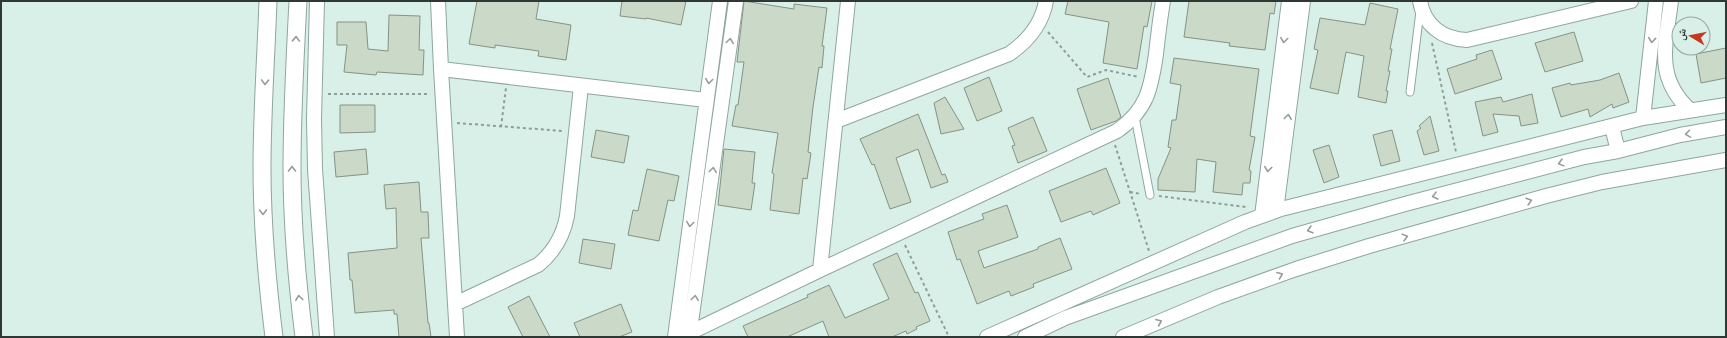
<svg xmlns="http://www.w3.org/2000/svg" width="1727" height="338" font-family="Lato,'Noto Naskh Arabic',sans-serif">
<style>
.building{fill:#cad9c8;stroke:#859383}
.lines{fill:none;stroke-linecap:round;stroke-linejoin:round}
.service-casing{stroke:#8fa69d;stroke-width:9}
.minor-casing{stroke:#8fa69d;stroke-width:16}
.tertiary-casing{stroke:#8fa69d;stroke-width:19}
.path{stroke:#8d9e98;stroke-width:2;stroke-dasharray:3 3;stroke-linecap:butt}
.service{stroke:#fff;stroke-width:7}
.minor{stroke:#fff;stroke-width:14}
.tertiary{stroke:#fff;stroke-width:17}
.oneway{stroke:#979c9a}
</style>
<rect width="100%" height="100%" fill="#d8f0e7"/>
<path class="building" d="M477 1H539L536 19 571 25 566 60 538 56 539 51 495 45V48L469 44Z
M622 1H686L681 25 646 18V19L620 16Z
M744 1 794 9V4L827 8 822 46H824L822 68 819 67 813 107 808 152 811 153 807 179 803 178 799 214 770 210 774 174 772 173 778 133 732 126 736 105H738L744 62H737Z
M1068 1H1152L1147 27 1144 26 1137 69 1103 63 1109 22 1065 14Z
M1189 1H1276L1274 14 1270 13 1265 50 1229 46 1230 43 1184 37Z
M1370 3 1398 9 1390 49H1392L1388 71H1390L1386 91H1388L1386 103 1358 97 1364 56 1346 52 1338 94 1310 88 1318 50 1314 49 1320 18 1365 25Z
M389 15 420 16 419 50H424L423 75 377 72 376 75 344 72 347 45H337V22H366L368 49 388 51Z
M1574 32 1583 61 1545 72 1535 43Z
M1726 48V78L1701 83 1696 54Z
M1492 50 1502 79 1455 94 1447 69 1477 59 1476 55Z
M1174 58 1259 69 1250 136 1255 137 1249 170 1251 171 1250 183H1243L1242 195 1213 192 1216 162 1197 159 1195 192 1158 190V179L1171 148 1168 147 1172 120H1176L1181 85 1170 83Z
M1619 73 1629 102 1613 108 1612 104 1590 117 1588 109 1561 117 1552 88 1570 83 1571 85 1600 80Z
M989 77 1002 111 977 121 964 88Z
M1108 78 1121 117 1116 121 1091 130 1077 89Z
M1532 94 1538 123 1521 126 1519 116 1493 114 1498 132 1483 136 1475 102 1501 97 1503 102Z
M945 97 964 129 941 134 934 103Z
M340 105H375V132L340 133Z
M918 114 942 175 945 174 948 182 931 188 918 149 896 158 911 202 890 209 874 164 872 165 860 139Z
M1430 116 1439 151 1424 155 1417 131 1421 128 1419 126Z
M1033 117 1047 151 1018 163 1012 146 1015 145 1008 128Z
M596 130 629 136 624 163 591 157Z
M1392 130 1400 161 1381 166 1373 135Z
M1329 145 1339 177 1324 183 1313 150Z
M366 149 368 174 336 177 334 152Z
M724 149 755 152 752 183H755L751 210 718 205Z
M1106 168 1120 203 1093 215 1091 211 1061 222 1049 191Z
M647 169 679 176 674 201 668 200 659 241 628 235 633 210 638 211Z
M419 182 421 212H428L429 238H421L428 323H429L431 337H399L397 314H394V310L355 313 352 280H350L348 253 397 248 396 208 386 209 384 185Z
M1007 205 1018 237 978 251 984 268 1038 249V247L1060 238 1072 269 1033 284 1034 287 1011 296 1009 291 977 304 960 259 957 260 948 232 984 219 982 214Z
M583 239 615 244 611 269 579 263Z
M897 253 915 293 918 292 930 321 916 327 917 329 907 334 906 331 892 337H829L823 321 787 337H748L743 326 808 297 807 295 829 285 845 318 889 299 873 264Z
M529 296 550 337H523L508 307Z
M621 304 632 332 619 337H580L574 323Z"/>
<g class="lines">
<defs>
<path id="service" d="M1410 92 1420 11
M1135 117 1150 195"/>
<path id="minor" d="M317 1 314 119 315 169 327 337
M438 1 441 69 457 337
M1420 1C1424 25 1442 39 1467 40L1631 1
M1671 1C1666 44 1654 77 1690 110
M441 69 706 100
M1643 118 1656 1
M836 121 1009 54C1028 41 1042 24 1046 1
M1612 127 1618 151
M1276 211 1303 1
M1262 216 1289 1
M820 270 848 1
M455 304 538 265C554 252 563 237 567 216L581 86
M675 337 720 1
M681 337 820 270 1117 131C1147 110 1151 89 1156 54 1158 36 1160 19 1163 1
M689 337 736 1
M987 337 1245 222 1281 209 1643 118 1726 105
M1025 337 1065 318 1292 236 1405 204 1584 157 1618 151 1680 135 1726 127
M1123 337 1218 297 1296 269 1369 246 1546 196 1602 182 1726 160"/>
<path id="tertiary" d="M268 1C266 57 262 112 262 168 262 224 267 281 274 337
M298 1C295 57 292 112 292 168 292 224 297 281 304 337"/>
</defs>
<use href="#service" class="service-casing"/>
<use href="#minor" class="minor-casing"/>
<use href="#tertiary" class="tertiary-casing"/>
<path class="path" d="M1048 32 1087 77 1106 70 1139 77
M1432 43 1456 152
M328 94H429
M457 123 563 131
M501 127 506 88
M1115 145 1149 251
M1130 192 1141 194
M1159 196 1246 207
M905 245 949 337"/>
<use href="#service" class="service"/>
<use href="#minor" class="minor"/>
<use href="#tertiary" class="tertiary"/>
</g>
<defs><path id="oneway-chevron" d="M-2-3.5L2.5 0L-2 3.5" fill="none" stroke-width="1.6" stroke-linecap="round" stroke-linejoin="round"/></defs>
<g class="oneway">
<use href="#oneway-chevron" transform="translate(296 39) rotate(-88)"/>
<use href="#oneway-chevron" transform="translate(1284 40) rotate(97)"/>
<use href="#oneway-chevron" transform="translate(1652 40) rotate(96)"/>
<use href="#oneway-chevron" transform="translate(730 41) rotate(-82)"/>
<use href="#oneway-chevron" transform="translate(709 81) rotate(98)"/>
<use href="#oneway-chevron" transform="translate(265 82) rotate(92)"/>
<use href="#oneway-chevron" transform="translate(1288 117) rotate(-83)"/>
<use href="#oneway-chevron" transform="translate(1688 134) rotate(171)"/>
<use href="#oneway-chevron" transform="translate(1561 163) rotate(165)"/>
<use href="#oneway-chevron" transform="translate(292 169) rotate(-90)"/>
<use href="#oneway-chevron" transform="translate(1268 169) rotate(97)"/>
<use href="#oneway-chevron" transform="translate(713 170) rotate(-82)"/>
<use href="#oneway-chevron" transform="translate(1435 196) rotate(166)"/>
<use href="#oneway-chevron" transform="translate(1529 201) rotate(-16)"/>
<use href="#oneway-chevron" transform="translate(263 212) rotate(89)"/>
<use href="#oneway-chevron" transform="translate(690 224) rotate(98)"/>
<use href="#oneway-chevron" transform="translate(1310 230) rotate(164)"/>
<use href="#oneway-chevron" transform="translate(1405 237) rotate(-15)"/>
<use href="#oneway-chevron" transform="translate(1280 275) rotate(-21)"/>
<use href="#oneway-chevron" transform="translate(299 298) rotate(-97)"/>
<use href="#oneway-chevron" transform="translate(695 298) rotate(-82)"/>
<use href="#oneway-chevron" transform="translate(1159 322) rotate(-23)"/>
</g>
<rect width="1727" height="338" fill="none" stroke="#2f3834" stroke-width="4"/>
<g transform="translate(1691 36) rotate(280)"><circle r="19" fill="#d8f0e7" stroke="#94a69f"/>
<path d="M0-3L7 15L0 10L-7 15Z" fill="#c3381e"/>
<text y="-6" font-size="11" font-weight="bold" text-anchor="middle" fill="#2f3834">ش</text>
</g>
</svg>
